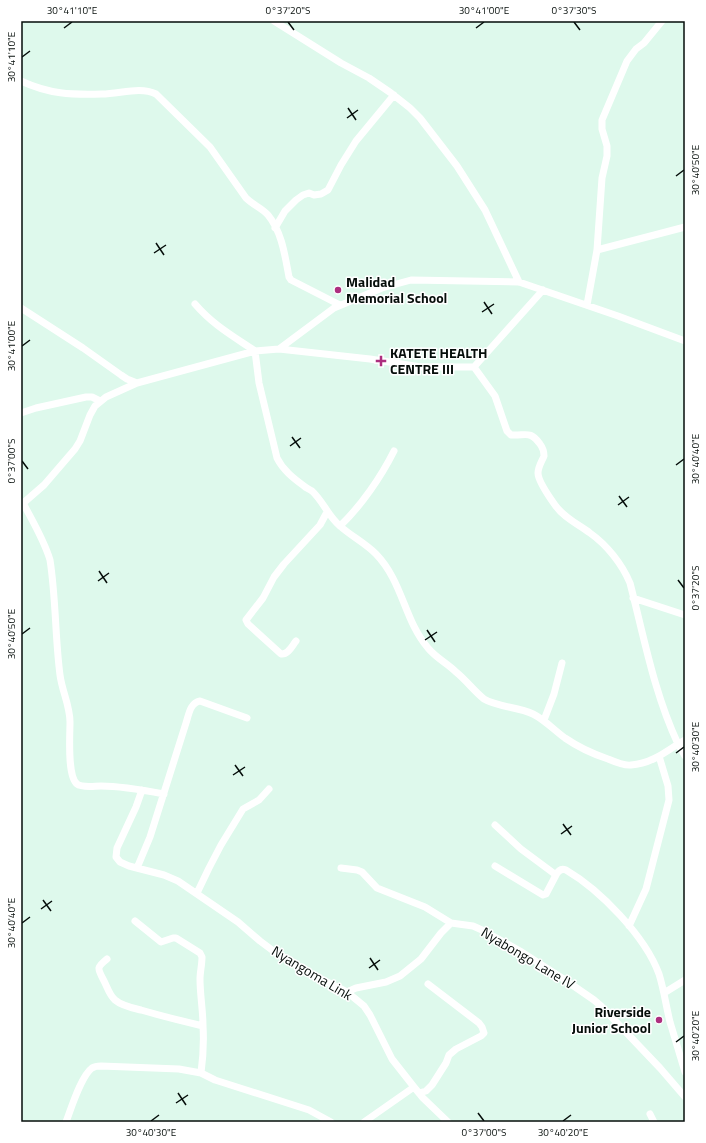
<svg xmlns="http://www.w3.org/2000/svg" width="706" height="1143" font-family="'Titillium Web',sans-serif">
<style>
.lines{fill:none;stroke-linecap:round;stroke-linejoin:round}
.minor{stroke:#fff;stroke-width:7}
.ticks{fill:none;stroke:#050d0a;stroke-width:1.5}
.poi-dot{fill:#ad2f7f;stroke:#fff;stroke-width:1.5}
.labels{text-anchor:middle;stroke-width:3;stroke-linejoin:round;paint-order:stroke}
.poi-label{font-size:14px;font-weight:bold;fill:#050d0a;stroke:#fff;text-anchor:start}
.street-label{font-size:14px;fill:#050d0a;stroke:#fff}
.neatline{fill:none;stroke:#050d0a;stroke-width:1.5}
.ticks-label{font-size:10px;text-anchor:middle;fill:#050d0a}
</style>
<rect width="100%" height="100%" fill="#def9ec"/>
<g class="lines">
<path class="minor" d="M274 21 341 63 369 78 391 93 410 108 420 118 457 166 485 210 519 282
M21 81C49 94 71 95 102 94 120 94 140 86 156 94L210 147 246 198C253 205 262 208 268 215 282 232 285 256 289 277L291 280 340 305
M275 228 285 211 296 200 303 195 309 193 314 195 321 194 328 190 341 165 356 141 394 95
M597 250 685 227
M195 304C213 325 233 336 255 351L259 383 277 458C283 470 293 478 304 486 306 488 309 489 312 491 323 501 328 516 340 526 351 536 365 543 376 554 403 582 404 620 428 648 436 658 447 663 456 672 466 680 474 691 484 699 497 707 519 707 533 714 545 720 554 730 565 738 578 747 593 754 608 759 615 762 624 766 631 765 649 764 663 754 678 744L685 756
M587 305 597 250 602 178 607 156V146L602 129V120L627 61 636 49 644 43 662 21
M21 308 83 348 121 375 127 379 137 383 255 351 279 349 334 308 382 288 411 280 519 282 618 316 685 341
M279 349 370 359 421 367H474L543 290
M474 367 495 396 507 431 511 435C526 436 530 430 540 444 543 448 544 451 544 456 542 461 538 467 538 473 538 481 550 498 555 505 564 518 578 524 590 533 607 545 622 564 630 583 644 637 654 693 678 744L685 740
M21 413 36 408 86 397H92L100 401
M23 503C33 522 44 540 50 560 56 598 55 637 60 675 62 691 70 706 70 722 70 735 67 776 77 784 82 788 94 786 101 786 122 786 143 790 164 794
M21 505 44 485 75 449 80 441 90 415 95 406 106 397 137 383
M340 526C361 506 381 477 394 451
M633 598 685 615
M296 641C292 646 288 655 281 654L248 624 246 620 263 598 274 577 284 564 320 525 327 512
M544 720 554 694 562 663
M142 790 136 807 117 848 116 857 120 862 129 866 164 875 178 881 238 922 260 941 272 950 289 960 313 975 347 992 364 1006 370 1015 392 1059 414 1087 423 1098 448 1122
M495 825 521 849 556 875C558 871 561 868 566 870 600 890 645 936 659 974 664 990 666 1006 670 1022 675 1039 680 1055 685 1072
M495 866 543 895 546 894 556 875
M137 868 150 837 186 723C189 714 190 703 200 701L247 718
M341 868 357 870 362 872 377 888 425 907 451 923 473 926 482 930 520 951 565 980 594 1000 601 1006 660 1068 685 1097
M197 893 209 868 221 845 243 809 259 800 269 789
M135 921 161 942 173 938H176L200 953 202 957C202 965 200 972 200 979 200 995 203 1010 203 1026 204 1042 203 1058 201 1073
M629 926 646 889 669 800 668 786 659 756
M107 959C97 967 97 968 103 979 107 986 109 995 115 1000 122 1006 133 1008 141 1010 162 1016 182 1021 203 1026
M347 992 356 988 386 982 400 976 421 959 441 933 451 923
M664 993 685 980
M419 1093 426 1091 432 1085 446 1063 449 1055 456 1049 481 1036 484 1033 482 1027 479 1023 428 984
M650 1114 654 1122
M66 1122C71 1109 81 1076 92 1068 95 1066 98 1066 101 1066L179 1069 201 1073 215 1080 309 1110 331 1122
M364 1122 414 1087"/>
</g>
<path class="ticks" d="M288 22 294 30M574 22 580 30M64 28 72 22M476 28 484 22M22 57 30 51M348 108 356 120M347 118 358 110M676 176 684 170M156 243 164 255M154 253 166 245M484 302 492 314M482 312 494 304M22 346 30 340M292 437 300 448M290 446 301 438M22 461 28 469M676 465 684 459M619 496 627 507M618 505 629 497M99 571 107 583M678 580 684 588M98 581 109 573M427 630 435 642M22 634 30 628M425 640 437 632M676 753 684 747M235 765 243 776M233 775 245 767M563 824 571 835M561 834 572 826M43 900 51 911M41 909 52 901M22 923 30 917M370 958 378 970M369 968 380 960M676 1042 684 1036M178 1093 186 1105M176 1103 188 1095M478 1113 484 1121M151 1121 159 1115M563 1121 571 1115"/>
<g class="poi-dot">
<circle cx="338" cy="290" r="4"/>
<path d="M379 355h4v4h4v4h-4v4h-4v-4h-4v-4h4z"/>
<circle cx="659" cy="1020" r="4"/>
</g>
<g class="labels">
<g class="poi-label">
<text x="346" y="287">Malidad<tspan x="346" dy="16">Memorial School</tspan></text>
<text x="390" y="358">KATETE HEALTH<tspan x="390" dy="16">CENTRE III</tspan></text>
<text x="651" y="1017" text-anchor="end">Riverside<tspan x="651" dy="16">Junior School</tspan></text>
</g>
<g class="street-label">
<text transform="translate(528 958) rotate(31)" y="5">Nyabongo Lane IV</text>
<text transform="translate(312 973) rotate(31)" y="5">Nyangoma Link</text>
</g>
</g>
<rect width="706" height="1143" fill="none" stroke="#ffffff" stroke-width="44"/>
<rect x="22" y="22" width="662" height="1099" class="neatline"/>
<g class="ticks-label">
<text x="72" y="14">30°41'10"E</text>
<text x="288" y="14">0°37'20"S</text>
<text x="484" y="14">30°41'00"E</text>
<text x="574" y="14">0°37'30"S</text>
<text transform="translate(11 57) rotate(-90)" y="4">30°41'10"E</text>
<text transform="translate(695 170) rotate(-90)" y="4">30°40'50"E</text>
<text transform="translate(11 346) rotate(-90)" y="4">30°41'00"E</text>
<text transform="translate(695 459) rotate(-90)" y="4">30°40'40"E</text>
<text transform="translate(11 461) rotate(-90)" y="4">0°37'00"S</text>
<text transform="translate(695 588) rotate(-90)" y="4">0°37'20"S</text>
<text transform="translate(11 634) rotate(-90)" y="4">30°40'50"E</text>
<text transform="translate(695 747) rotate(-90)" y="4">30°40'30"E</text>
<text transform="translate(11 923) rotate(-90)" y="4">30°40'40"E</text>
<text transform="translate(695 1036) rotate(-90)" y="4">30°40'20"E</text>
<text x="151" y="1136">30°40'30"E</text>
<text x="484" y="1136">0°37'00"S</text>
<text x="563" y="1136">30°40'20"E</text>
</g>
</svg>
